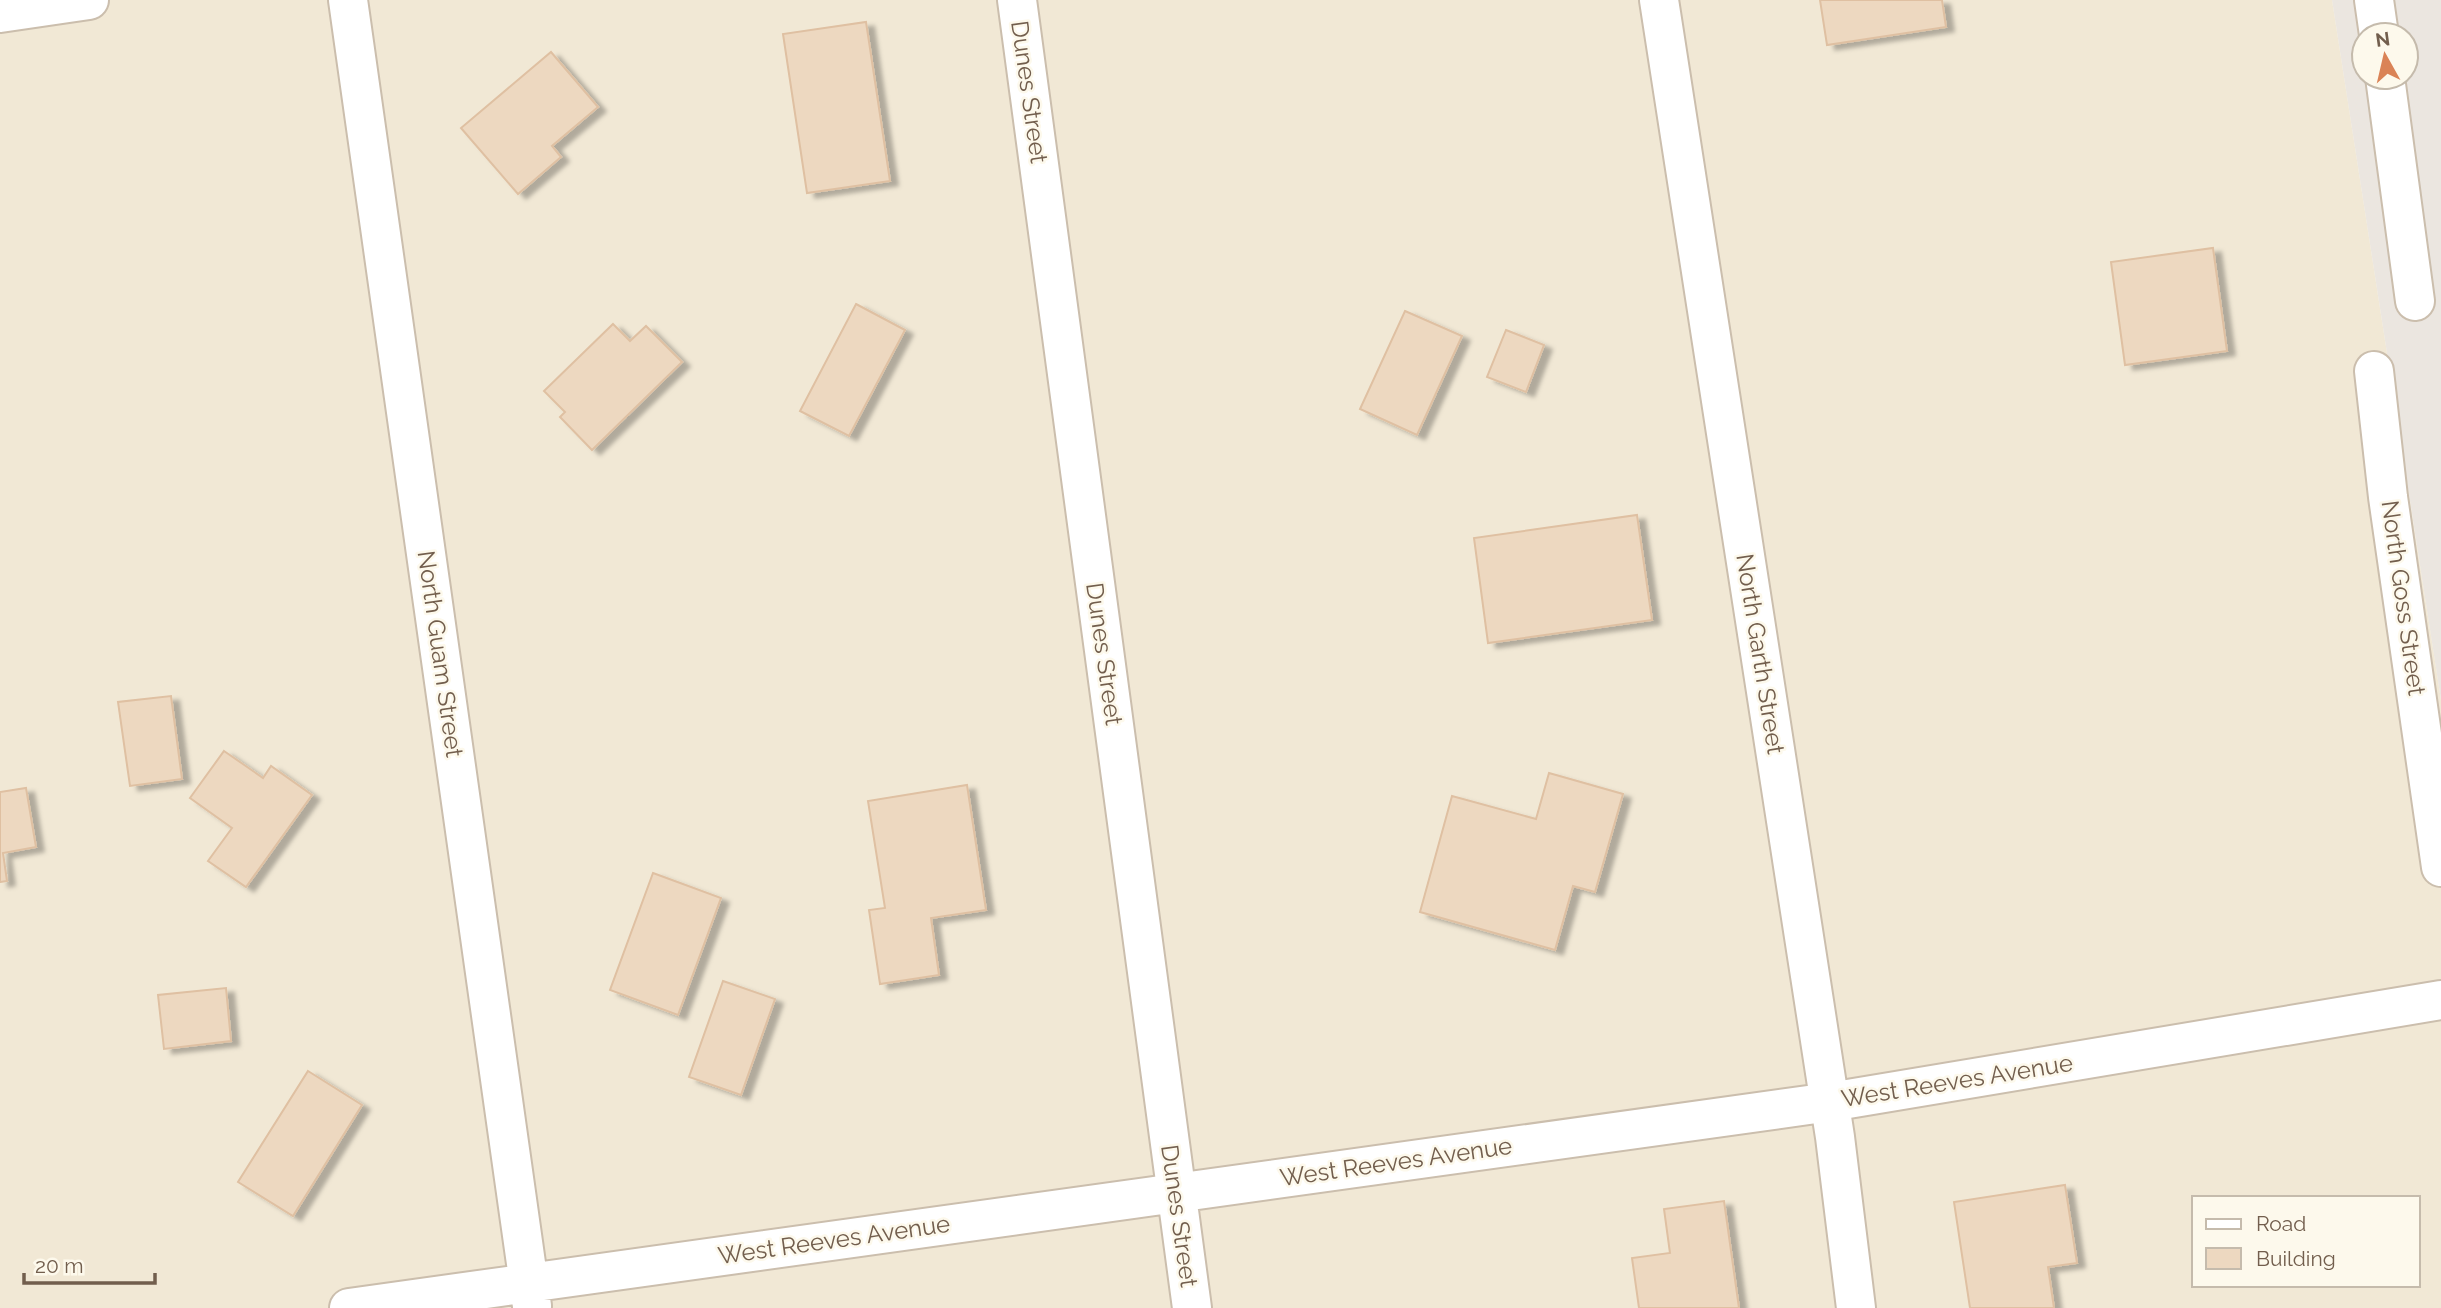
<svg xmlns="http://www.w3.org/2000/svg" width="2441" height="1308" font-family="Raleway,sans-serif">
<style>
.residential{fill:#f1e8d5;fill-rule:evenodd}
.industrial{fill:#ebe6e0;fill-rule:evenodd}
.building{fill:#edd8c0;stroke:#dfc0a2;stroke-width:2;filter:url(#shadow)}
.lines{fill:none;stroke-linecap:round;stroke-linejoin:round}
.minor-casing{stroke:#cbbead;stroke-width:42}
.minor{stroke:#fff;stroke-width:38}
.labels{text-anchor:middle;stroke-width:5;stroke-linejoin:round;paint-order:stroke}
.street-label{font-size:24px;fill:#725e4d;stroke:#fdf9ec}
</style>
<defs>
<filter id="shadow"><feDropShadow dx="8" dy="4.5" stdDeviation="2" flood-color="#0004"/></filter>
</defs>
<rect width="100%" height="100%" fill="#faf5e6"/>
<path class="residential" d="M0 0H2332L2441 700V1308H0ZM2194 1198H2418V1285H2194Z"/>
<path class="industrial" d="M2332 0H2441V700ZM2364 35H2406V77H2364Z"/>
<path class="building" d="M1820 0H1942L1946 27 1827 45Z
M866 22 890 181 807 193 783 34Z
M551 52 598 107 552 146 561 157 518 194 461 128Z
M2213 248 2227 351 2125 365 2111 262Z
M856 304 905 330 849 436 800 411Z
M1405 311 1462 336 1417 435 1360 409Z
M613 324 630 341 646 326 682 362 592 450 560 417 565 412 544 391Z
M1506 330 1544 345 1526 392 1487 377Z
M1637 515 1652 620 1488 643 1474 538Z
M171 696 182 779 130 786 118 702Z
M224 751 263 778 271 766 312 795 246 887 208 861 232 828 190 798Z
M1549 773 1623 794 1595 892 1573 886 1555 950 1420 912 1452 796 1536 819Z
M967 785 986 910 931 918 939 975 880 984 869 910 885 908 868 801Z
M26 788 36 847 3 853 7 881 0 882V792Z
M653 873 721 898 678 1015 610 990Z
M723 981 775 999 741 1095 689 1077Z
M226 988 231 1041 164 1049 158 995Z
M308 1071 362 1105 293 1216 238 1182Z
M2065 1185 2077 1263 2048 1267 2054 1308H1970L1954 1202Z
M1724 1201 1739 1308H1639L1632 1258 1670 1253 1664 1209Z"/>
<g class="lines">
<defs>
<path id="minor" d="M348 0 532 1306
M1017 0 1192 1308
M1659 0 1835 1137 1856 1308
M2374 0 2379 35
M0 13 89 0
M2385 77 2415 301
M2374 371 2388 497 2441 867
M349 1308 1830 1102 2441 1000"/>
</defs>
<use href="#minor" class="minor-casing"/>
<use href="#minor" class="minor"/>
</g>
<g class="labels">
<g class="street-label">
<text transform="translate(1029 92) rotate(82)" y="8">Dunes Street</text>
<text transform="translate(2403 598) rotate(82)" y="8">North Goss Street</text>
<text transform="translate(440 654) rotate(82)" y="8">North Guam Street</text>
<text transform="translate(1104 654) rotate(82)" y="8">Dunes Street</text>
<text transform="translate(1760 654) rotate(81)" y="8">North Garth Street</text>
<text transform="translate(1957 1081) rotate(-9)" y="8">West Reeves Avenue</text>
<text transform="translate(1396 1162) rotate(-8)" y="8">West Reeves Avenue</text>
<text transform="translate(1179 1216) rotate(82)" y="8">Dunes Street</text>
<text transform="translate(834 1240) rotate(-8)" y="8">West Reeves Avenue</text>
</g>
</g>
<rect x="2192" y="1196" width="228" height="91" fill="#fdf9ec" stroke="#c5bbac" stroke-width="2"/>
<rect x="2206" y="1219" width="35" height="10" fill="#ffffff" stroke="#c5bbac" stroke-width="2"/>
<text x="2256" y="1231" font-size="21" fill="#725e4d">Road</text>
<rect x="2206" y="1248" width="35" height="21" fill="#edd8c0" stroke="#c5bbac" stroke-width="2"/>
<text x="2256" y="1266" font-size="21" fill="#725e4d">Building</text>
<g transform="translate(2385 56) rotate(352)"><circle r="33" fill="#fdf9ec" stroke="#c5bbac" stroke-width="2"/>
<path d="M0-5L12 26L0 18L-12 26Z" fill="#da8356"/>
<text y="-10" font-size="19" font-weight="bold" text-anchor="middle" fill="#725e4d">N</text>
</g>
<path d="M24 1273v10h131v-10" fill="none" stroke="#725e4d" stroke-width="3.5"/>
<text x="35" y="1273" font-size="21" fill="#725e4d" stroke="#fdf9ec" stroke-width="5" paint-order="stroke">20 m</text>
</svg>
